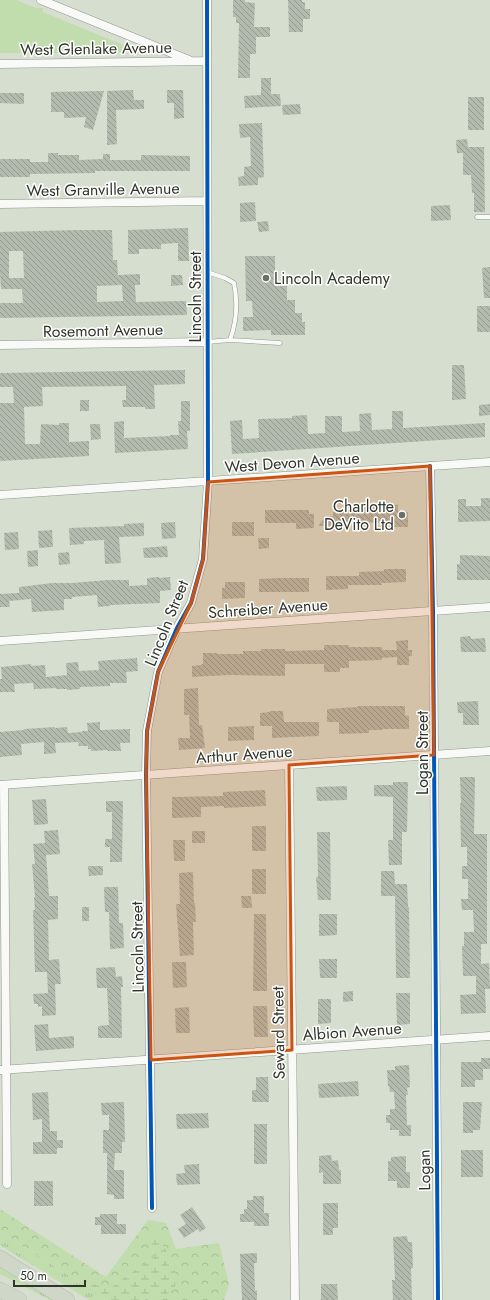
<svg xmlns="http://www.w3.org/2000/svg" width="490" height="1300" font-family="Jost,sans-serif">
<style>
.grass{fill:url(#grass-tufts)}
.forest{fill:url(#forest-crowns)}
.wetland{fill:url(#wetland-marsh)}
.park{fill:#c1ddad}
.building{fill:url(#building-back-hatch);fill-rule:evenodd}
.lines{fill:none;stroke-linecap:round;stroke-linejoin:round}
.lane-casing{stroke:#90978c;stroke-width:5}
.street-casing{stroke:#90978c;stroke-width:9}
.highway-casing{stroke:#b7bcb4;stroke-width:16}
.lane{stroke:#f9faf8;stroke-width:4}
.street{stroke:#f9faf8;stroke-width:8}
.highway{stroke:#cfd7c9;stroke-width:15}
.cycleway-casing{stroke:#fff;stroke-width:6}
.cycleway{stroke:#0057b8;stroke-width:4}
.marked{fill:#cc5410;fill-opacity:0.2;stroke:#cc5410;stroke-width:3;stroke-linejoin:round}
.poi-dot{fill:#697064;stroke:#fff;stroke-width:1.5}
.labels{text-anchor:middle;stroke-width:3;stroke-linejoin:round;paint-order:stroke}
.street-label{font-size:16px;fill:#2f352a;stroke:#fff}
.poi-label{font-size:16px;fill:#2f352a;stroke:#fff;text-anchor:start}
</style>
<defs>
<pattern id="grass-tufts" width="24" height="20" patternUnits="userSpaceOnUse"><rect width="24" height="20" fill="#c1ddad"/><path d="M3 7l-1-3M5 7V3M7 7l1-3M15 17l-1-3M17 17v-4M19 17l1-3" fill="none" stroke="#a6be95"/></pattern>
<pattern id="forest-crowns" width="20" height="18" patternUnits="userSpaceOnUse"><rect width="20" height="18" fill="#c1ddad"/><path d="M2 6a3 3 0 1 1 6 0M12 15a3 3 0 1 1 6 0" fill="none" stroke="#a6be95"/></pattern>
<pattern id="wetland-marsh" width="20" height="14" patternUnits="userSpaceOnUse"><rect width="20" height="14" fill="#c1ddad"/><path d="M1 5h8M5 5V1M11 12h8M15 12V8" fill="none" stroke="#a6be95"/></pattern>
<pattern id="building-back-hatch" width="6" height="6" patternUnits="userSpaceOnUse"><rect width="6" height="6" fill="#b3bbaf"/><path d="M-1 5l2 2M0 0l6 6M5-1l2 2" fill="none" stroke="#92998f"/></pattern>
</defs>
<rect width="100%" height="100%" fill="#d5decf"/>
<path class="grass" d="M0 1231 71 1277 85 1281 105 1300H89L6 1249 0 1245Z
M0 1267 53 1300H50L0 1274Z"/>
<path class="forest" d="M0 1209 106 1277 148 1220 166 1223 176 1249 219 1243 229 1284 224 1300H144L153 1294 165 1296 151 1237 153 1257 109 1289 71 1277 0 1231Z"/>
<path class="wetland" d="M156 1234C168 1254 178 1264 175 1288L164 1296 153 1294 144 1300H105L85 1281 109 1289 153 1257 151 1237Z"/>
<path class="park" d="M0 0H16L36 8H43V12L140 52 45 53 44 54 25 55 24 53H0Z"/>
<path class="building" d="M233 0H245V2L255 3 254 27H270V37H256V54H250V78H238L239 23H236V17H233Z
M288 0H302V2H305V9H310V19H303V32H289Z
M261 78H271V94H280L281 106 245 108 244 96 261 95Z
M133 90 134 100H144V109L116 110 117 144 107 145V91Z
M167 90H183L184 118 174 119V103H167Z
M104 91 93 130 84 127 86 117 64 118V112H51V92Z
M0 93H24V104L0 103Z
M468 97H484V130H468Z
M300 104 301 114 283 115 282 105Z
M262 123 264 177 258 178V185L239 186 238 177 244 176V167L251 166 250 137 240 138 239 124Z
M467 139 468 147H484L485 212H474V193H472L471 175H463V153H457L456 140Z
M48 153H58V155H79V160L103 159V154H110V160H141V155L190 156V171H95V173L30 174V177H0V159H30V162H48Z
M255 202 256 221 240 222V203Z
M450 205 451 220 431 221V206Z
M268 221 269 231 259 232 257 222Z
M188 228 189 261H178V243L161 244V249H139V254H128V230Z
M79 230H112L113 260H117L118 275 140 274V285H135L136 302 186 301 187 315 0 318V303H23L22 289H1L0 273V232ZM9 251H23L24 278H9ZM122 285 123 301 97 302V286Z
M245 256H275V286H287V300H295V313H302V322H305V335H271V330L243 331V317H253L252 301H246Z
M490 267V298H484L482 268Z
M171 275H182L183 285 171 286Z
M477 306H490V332H477Z
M452 365H464L466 399 452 400Z
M185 370V384L154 385 155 409H145V407H123L122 400H126V386L42 387 43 406 24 407 25 444H40L41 424 59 425V423H69V442L89 441V456L0 461V403H14L13 387H0V373Z
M80 400H89V411H80Z
M181 401H190V431H187L188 449 115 453 114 422 124 421V438L170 436V435H179L178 421H181Z
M490 404V415L479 416V405Z
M392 411H403V428L485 423V437L232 454 230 421 242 420 243 439 259 438 258 419 292 418V416L307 415 308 434 325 433V416H342V432L360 431 359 414 371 413 372 430 392 429Z
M90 424H100L101 439 91 440Z
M481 498H490V521L458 522V499H466V506H481Z
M390 504 398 505V512H408V527H390V522L348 523V526H318L326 516H333V512H338V510L357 509V506Z
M265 510H309V514H314V528L296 529V523H265Z
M175 522 176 538 162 539 161 523Z
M232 522H254V536H232Z
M144 523V536L119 537 121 563 105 564 104 540 84 541V544L70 545 69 528 124 526V524Z
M52 530 53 547 39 548 38 531Z
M18 532 19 549 5 550 4 533Z
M258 538H269V548L259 549Z
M167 546 168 557 144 558 143 548Z
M38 550V566L28 567 27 551Z
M69 552 70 564 59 565 58 553Z
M460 555 490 556V580H457V564H460Z
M384 569H406V582L381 583 382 585H348V589L326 590V576H359V572L384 571Z
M159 577V578L170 577 171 590 160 591V603L110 605V606L98 607 97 595 72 597V599H64V610L32 612 31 599 9 601 10 607H0V594L19 593V587L52 583H72L108 580H129V586L147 585V578Z
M281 578H309V592H259V579Z
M225 582H245V598L222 599V588H225Z
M470 636 471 639 485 638 486 652H461L460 637Z
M408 640V650H412V656H409V665H397V657L382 658V660L349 661V668H340V672H324V664H285V676L229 675 192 677V666L202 665V664H203V653H217V654H243V651H261V649H285V651L324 650V645H349V647H382V650H397L396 641Z
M137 658 138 671 126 672 127 683H110V686L80 687V689L67 690V689H56V688L34 689 33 683 14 684 15 692H0V679H2L1 667 31 664V666L45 665 46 677 67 675 66 663 78 662 79 671 99 670 98 661Z
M198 688 199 725H202L205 748 179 750 178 738H190L189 715H184V689Z
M478 701 479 725H463V713H458L457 702Z
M358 706H405V715L409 716V729H382V730H369V733L339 734V722H327V709L358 707Z
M270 711H283L284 722H319V736L272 738V726H260V713L270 712Z
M100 722V730L130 729V743H120L121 751H108V750L91 751V749H88V746H79L78 742 55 743 56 753 44 754V742L21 744 22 755 0 757V732L24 730V729L55 727V728L67 727 68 733 82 732V731H88L87 723Z
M254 726V740L228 741V727Z
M460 777H475L474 834H487V944H481V964L489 963 490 989H485L486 1013 461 1014 460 995 476 994V976H463L462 946H464V932H474L473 910H462L461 899H468V879H462V866H467V847H461L460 803H461Z
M393 782H408L407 832H402V865H389L388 840H393V797L374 796V785H393Z
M347 786V800L317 801 316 787Z
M265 790 266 806 224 808V806L201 807V817L172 818V797L223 796V792Z
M46 799 48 824 34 825 32 800Z
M106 801H123L122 862H110V847H105V839H112V812H106Z
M252 826H266V851H252Z
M58 830 60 854 46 855 49 896H58V919L48 920 49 960 59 959 61 984H55L56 1015 42 1016V1006L38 1007V1004H34L33 994 48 993 47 972H35L33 910H35L34 897H35L32 864H35L33 844 45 843 44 831Z
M192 831H205V843H192Z
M317 832H330L331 900H318L316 877H318Z
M173 840H185V861H174Z
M88 866H103V875L89 876Z
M252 869H266V894H252Z
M381 871H394L395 884H407L408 907H409L410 978H396L395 896H381Z
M193 872 194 903H195L196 922H193L194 955 180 956 176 904H180L179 873Z
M104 887H118L119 923H123L124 948 110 949 109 912H105Z
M241 896H251L252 908H242Z
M82 907H89V921H82Z
M254 914H266L267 991H253Z
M319 914H337V935L319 936Z
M319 959H337V978H320Z
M172 962H186L187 987 173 988Z
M115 967 116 977 122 976 123 987H121L122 1038H98V1026L109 1025 107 988H97L96 968Z
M353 991V1001L343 1002V992Z
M396 993H410V1024L397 1025Z
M318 999H331V1023L318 1024Z
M253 1006H267L268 1037H254Z
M189 1007 190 1033H176L175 1008Z
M48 1024 49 1038 74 1036V1048L36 1051 34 1025Z
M481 1058H490V1069H483V1080H475V1087H461V1062H481Z
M409 1065 410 1087 407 1088 408 1095H406L407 1125H411V1136H399V1130H390V1123H386V1115H390V1109H395L394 1092H390L389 1086H388L387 1070H395V1066Z
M256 1077H268L269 1102H252V1090H256Z
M358 1081 359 1096 319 1098 318 1084Z
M48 1092 50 1131H57V1140H63V1148H57V1154H33V1142H42V1119L33 1120 32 1093Z
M124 1102 125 1142H122V1153H115L114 1170H124V1199H114V1195L107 1194V1153H103V1130H109V1115H102L101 1103Z
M463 1102H482L480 1130H473V1133H463Z
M208 1113 209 1128 177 1129 176 1114Z
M254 1124H267V1164H254Z
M461 1150H483V1177H461Z
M331 1155 332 1161 338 1160 339 1170H341V1184H323V1172L319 1173V1156Z
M406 1156V1172H410V1188H397V1181H388V1161H391V1157Z
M199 1164 200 1184 177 1185 176 1174 185 1173 184 1165Z
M34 1181H53V1206H34Z
M253 1196H264V1213H269V1226H254V1222H240V1214H244V1209H247V1200H253Z
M323 1203H338V1228H333V1235H323Z
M192 1207 206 1228 200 1232 198 1229 184 1238 178 1229 186 1224 180 1215Z
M100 1214H117V1224H126V1234H101V1225H95V1217H100Z
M407 1236 408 1242H412L413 1268H411L412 1300H393L392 1280H395L393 1237Z
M257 1253V1263H254L255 1291 257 1290V1300H242L240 1254Z
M321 1284H337L338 1300H321Z"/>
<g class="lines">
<defs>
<path id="lane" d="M477 217H490
M207 272 225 278 234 283C238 303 237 321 230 340L207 342
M230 340 280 343"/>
<path id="street" d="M41 0 189 60
M0 64 207 61
M0 204 207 201
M0 345 207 342
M430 466 433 611 438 1300
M0 495 490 462
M0 641 490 607
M289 765 295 1300
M0 785 490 751
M4 785 7 1184
M0 1070 490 1036
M152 1208 146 775 147 731 158 672 177 628 191 603 203 559 208 482 207 0"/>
<path id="highway" d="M0 1258 67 1300
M0 1290 19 1300"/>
</defs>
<use href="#lane" class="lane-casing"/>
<use href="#street" class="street-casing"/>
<use href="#highway" class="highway-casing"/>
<use href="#lane" class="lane"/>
<use href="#street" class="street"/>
<use href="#highway" class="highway"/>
<defs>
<path id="cycleway" d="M430 466 433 611 438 1300
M152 1208 146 775 147 731 158 672 177 628 191 603 203 559 208 482 207 0"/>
</defs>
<use href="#cycleway" class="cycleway-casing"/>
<use href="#cycleway" class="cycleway"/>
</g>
<path class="marked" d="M430 466 434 755 289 765 292 1050 151 1060 146 775 147 731 158 672 191 603 203 559 208 482Z"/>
<g class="poi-dot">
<circle cx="266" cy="278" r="4"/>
<circle cx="402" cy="515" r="4"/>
</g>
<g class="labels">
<g class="street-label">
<text transform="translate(96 48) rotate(-1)" y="6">West Glenlake Avenue</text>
<text transform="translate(103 189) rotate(-1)" y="6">West Granville Avenue</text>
<text transform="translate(195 297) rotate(-90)" y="6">Lincoln Street</text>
<text transform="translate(103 330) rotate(-1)" y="6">Rosemont Avenue</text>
<text transform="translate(292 462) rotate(-4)" y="6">West Devon Avenue</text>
<text transform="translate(268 608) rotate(-4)" y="6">Schreiber Avenue</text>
<text transform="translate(166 623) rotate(-68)" y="6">Lincoln Street</text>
<text transform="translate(422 753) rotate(-90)" y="6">Logan Street</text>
<text transform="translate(244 754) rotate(-4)" y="6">Arthur Avenue</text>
<text transform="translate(137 947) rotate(-91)" y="6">Lincoln Street</text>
<text transform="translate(352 1031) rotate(-4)" y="6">Albion Avenue</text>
<text transform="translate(278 1033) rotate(-91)" y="6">Seward Street</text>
<text transform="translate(424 1170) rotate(-91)" y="6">Logan</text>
</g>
<g class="poi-label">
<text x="274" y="284">Lincoln Academy</text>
<text x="394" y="512" text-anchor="end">Charlotte<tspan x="394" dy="18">DeVito Ltd</tspan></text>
</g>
</g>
<path d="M14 1280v6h71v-6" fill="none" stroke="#2f352a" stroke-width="2"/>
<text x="20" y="1280" font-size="12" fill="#2f352a" stroke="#ffffff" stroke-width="3" paint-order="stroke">50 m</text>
</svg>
